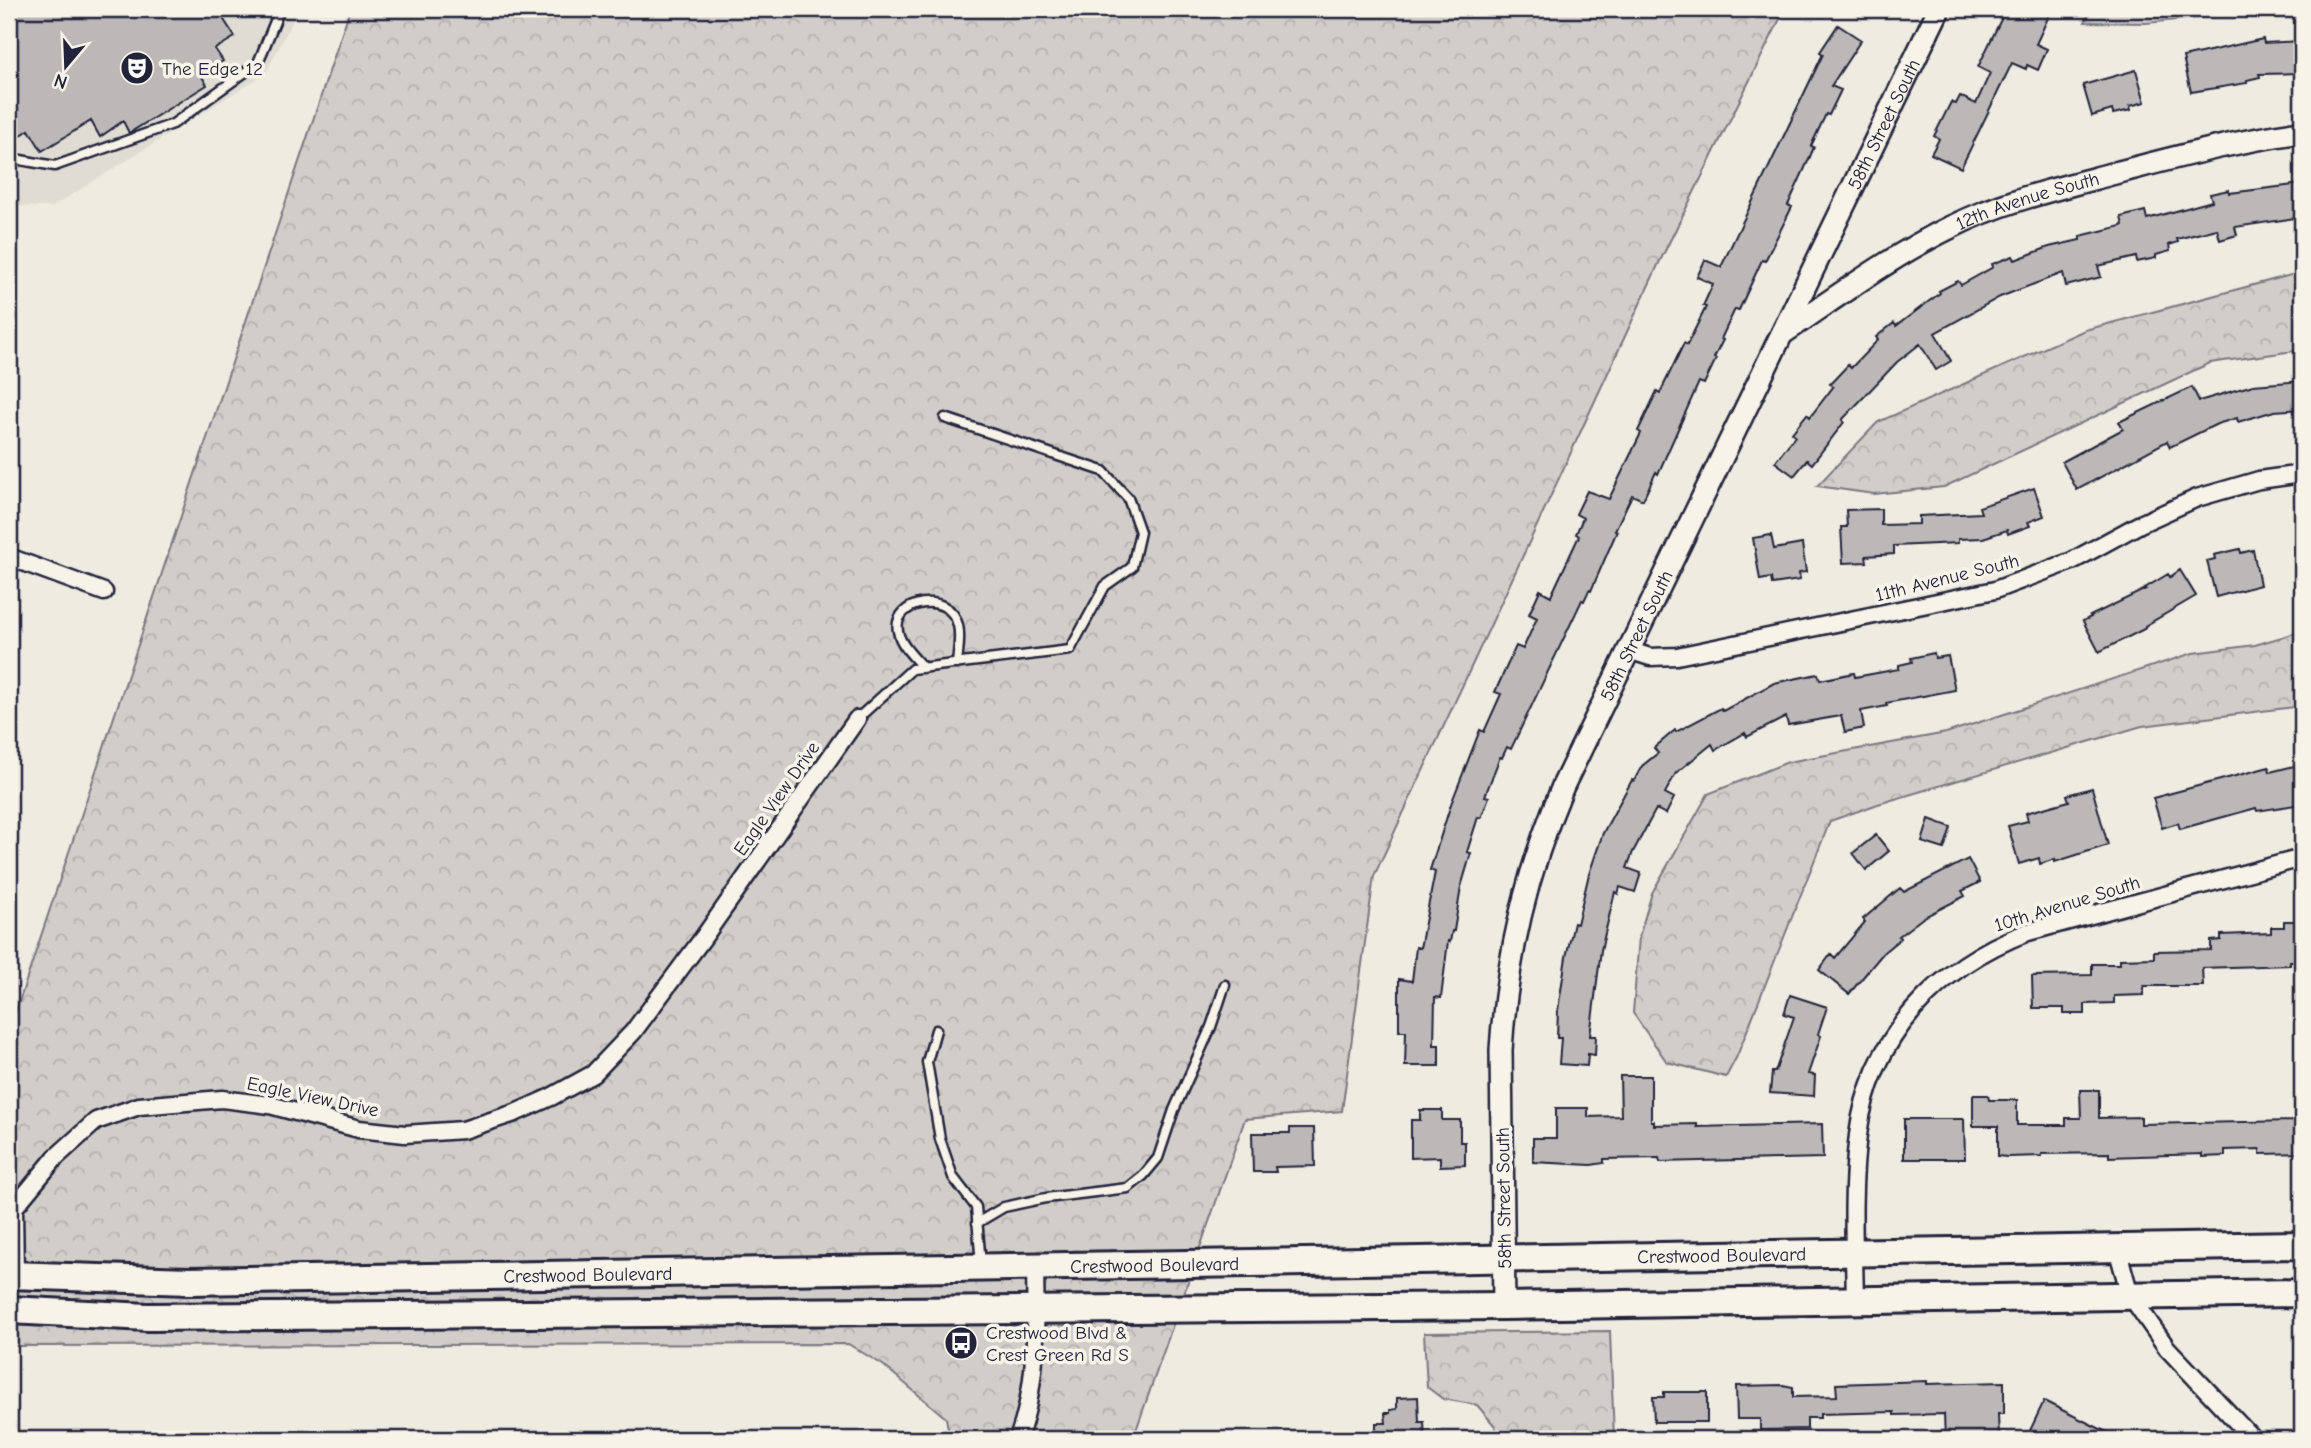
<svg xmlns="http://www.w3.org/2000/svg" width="2311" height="1448" font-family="'Comic Neue',sans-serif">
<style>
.built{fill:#dfdcd4}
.forest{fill:url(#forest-crowns);stroke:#7a7882;stroke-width:2}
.building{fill:#bbb8b7;stroke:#22223b;stroke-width:2}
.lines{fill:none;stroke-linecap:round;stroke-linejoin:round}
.service-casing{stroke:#22223b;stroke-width:13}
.minor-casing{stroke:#22223b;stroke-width:21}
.tertiary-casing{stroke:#22223b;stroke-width:26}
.primary-casing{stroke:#22223b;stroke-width:32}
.service{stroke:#f7f3e8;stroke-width:8}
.minor{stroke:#f7f3e8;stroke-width:16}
.tertiary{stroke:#f7f3e8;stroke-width:21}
.primary{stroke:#f7f3e8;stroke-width:26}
.labels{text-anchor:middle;stroke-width:7;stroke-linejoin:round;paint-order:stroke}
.poi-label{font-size:19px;fill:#22223b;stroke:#f7f3e8;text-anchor:start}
.street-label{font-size:19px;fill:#22223b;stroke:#f7f3e8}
</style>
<defs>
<pattern id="forest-crowns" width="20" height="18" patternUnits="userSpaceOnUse" patternTransform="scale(1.75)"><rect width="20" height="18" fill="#d1cdc9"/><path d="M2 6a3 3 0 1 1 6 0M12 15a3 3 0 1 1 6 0" fill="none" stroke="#b3b0ae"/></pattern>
</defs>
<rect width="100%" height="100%" fill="#eeebe1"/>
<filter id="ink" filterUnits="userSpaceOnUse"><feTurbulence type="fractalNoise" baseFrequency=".0143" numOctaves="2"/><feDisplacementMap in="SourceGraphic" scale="14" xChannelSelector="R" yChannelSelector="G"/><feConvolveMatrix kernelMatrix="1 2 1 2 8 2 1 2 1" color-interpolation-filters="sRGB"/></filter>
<g filter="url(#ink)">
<path class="built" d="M9 9H299L265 74 52 207 9 206Z"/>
<path class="forest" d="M350 9H1785L1659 263 1374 876 1342 1111 1245 1119 1133 1439H950L946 1418 883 1365 848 1344 9 1346V1032Z
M2092 9H2288L2146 23 2085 22Z
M2302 272V350L2210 363 1944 487 1874 494 1817 486 1878 422 2085 330Z
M2302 631V706L2142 726 1878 804 1830 821 1737 1056 1726 1077 1667 1062 1633 1013 1639 937 1652 893 1708 794 1788 762 1946 733 2193 653 2255 645Z
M1610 1331 1614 1439H1498L1495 1426 1477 1405 1443 1399 1427 1387 1424 1333Z"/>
<path class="building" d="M9 9H217L235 37 215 49 223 61 201 75 207 85 129 133 123 121 100 137 91 121 42 151 29 130 9 143Z
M2006 9H2052L2036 44 2047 49 2038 70 2027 65 2026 69 2012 63 1961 168 1931 154 1939 139 1934 136 1951 102 1956 104 1960 96 1976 104 1990 73 1978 67Z
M1838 25 1861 40 1831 86 1841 90 1829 115 1826 114 1811 146 1814 147 1809 159 1788 205 1792 207 1765 261 1762 260 1739 310 1735 309 1721 339 1723 340 1714 358 1716 359 1704 384 1699 382 1658 474 1656 472 1643 500 1632 495 1615 530 1617 531 1591 591 1589 590 1584 601 1582 600 1511 749 1507 747 1502 758 1500 757 1485 796 1489 797 1481 818 1478 817 1467 852 1471 853 1461 887 1454 931H1452L1450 942 1448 941 1441 998 1435 997 1434 1045H1439V1066H1405L1406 1031H1399V979L1412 981 1416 947 1420 948 1435 872 1430 870 1451 804 1480 730 1484 732 1501 694 1495 692 1516 646 1523 649 1537 618 1529 614 1540 590 1551 596 1579 536 1576 534 1583 518 1576 514 1587 491 1609 499 1641 433 1638 431 1657 391 1660 393 1684 343 1687 345 1706 307 1703 306 1713 284 1697 277 1705 260 1721 267 1823 54 1820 52Z
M2263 39 2264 43 2302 41V73L2259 74 2260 77 2247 80V83L2191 92 2183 57Z
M2136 70 2145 102 2130 106 2131 110 2113 114 2112 110 2092 116 2083 85Z
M2302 184V217L2235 227 2237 235 2220 240 2217 229 2177 239 2178 242 2169 245 2170 251 2156 255V258L2137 262 2136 257 2098 266 2101 277 2066 286 2063 273 2000 297 1935 333 1951 361 1936 370 1920 344 1897 362 1842 420 1844 422 1812 464 1807 460 1794 476 1775 462 1795 436 1792 433 1807 414 1810 417 1833 387 1830 384 1848 365 1851 368 1878 340 1876 337 1894 323 1896 326 1940 293 1939 291 1958 281 1961 285 1993 267 1992 264 2013 256 2015 260 2049 247 2080 240V236L2121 226 2123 225 2121 217 2145 211 2147 219 2212 201 2210 194 2229 190V193Z
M2302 381V409L2274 411 2238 422 2237 418 2217 424 2170 447 2167 441 2077 490 2062 462 2123 429 2119 422 2192 387 2199 401 2253 385Z
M2034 488 2044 516 2028 522 2030 526 2008 534 2007 530 1983 538 1958 539V543L1894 546V554L1866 556 1867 562 1843 563 1841 527H1847L1846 510 1881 509V525L1919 524V516L1981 513 1979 507Z
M1771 535 1774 549 1802 544 1806 572 1799 573 1800 580 1772 584 1771 578 1760 580 1753 538Z
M2240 549 2241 553 2253 550 2260 585 2216 597 2207 561 2215 559 2214 555Z
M2180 570 2196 596 2145 626 2146 628 2099 652 2083 621 2091 617 2090 616 2146 589 2145 588 2168 574 2170 577Z
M1934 653 1935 658 1948 656 1955 690 1886 703 1887 706 1861 711 1864 728 1845 732 1841 716 1788 725 1786 717 1747 737 1745 733 1715 750 1712 744 1676 773 1665 793 1674 798 1666 814 1656 809 1633 852 1627 868 1641 873 1635 892 1620 887 1618 894 1615 892 1601 950 1590 1036H1596L1595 1055 1588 1054 1587 1066 1559 1064 1561 1038H1557L1558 1010 1566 957 1574 923 1577 924 1589 874 1603 833 1632 780 1634 781 1642 766 1658 753 1654 748 1675 730 1676 732 1721 708 1723 711 1774 683 1818 674 1820 680 1854 673 1855 677 1899 669V665L1912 662 1911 658Z
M2302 764V804L2257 811 2256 808 2180 829 2178 823 2162 828 2153 798 2269 767 2270 772Z
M2092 788 2108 845 2055 862V859L2040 864 2039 858 2019 864 2008 826 2028 821 2026 813 2069 801 2067 795Z
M1929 819 1951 827 1944 849 1922 842Z
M1876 835 1889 851 1866 870 1853 853Z
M1968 859 1980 882 1962 891 1965 896 1924 917 1899 936 1901 938 1884 952 1849 994 1819 970 1831 954 1835 958 1865 922 1863 919 1900 888 1904 892Z
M2284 921H2302V961H2290V965L2202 968 2203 986H2144V995L2114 996V1003L2085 1004V1014H2064V1008H2033L2032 976 2092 975V964H2120V959L2154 958V951L2211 950V941L2221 940V935L2271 933V927H2284Z
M1790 995 1827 1007 1818 1034 1821 1036 1808 1074 1815 1075 1814 1096 1770 1093 1772 1072H1775L1794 1017 1784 1014Z
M1620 1076H1651V1121H1654V1125L1697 1124V1127L1822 1124 1823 1158 1660 1162 1659 1158 1604 1159V1163L1591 1165 1533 1162V1138H1556V1108H1588V1117L1621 1116Z
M2080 1090H2099V1118L2141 1117V1124L2302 1121V1153L2260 1154V1149L2225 1150V1156L2202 1157V1154L2109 1157V1153L2042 1154V1156L2007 1157 1998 1156V1126H1973V1095H1988L1989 1100H2017V1125H2066V1118H2081Z
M1420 1110H1442V1120H1460V1142H1465V1165L1440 1166V1157L1411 1158V1120H1420Z
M1904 1119H1964L1965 1159H1904Z
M1290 1128H1314L1315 1166 1275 1167 1276 1172H1253L1252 1133H1290Z
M1927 1381V1384L2004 1382V1414H1998L1999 1438 1945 1439 1944 1414 1894 1415V1412L1820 1414V1418H1807V1429L1760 1430V1419H1737L1736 1386 1783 1385 1793 1387V1397L1837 1396 1836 1384Z
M1664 1392H1707V1422H1654L1653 1397H1664Z
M1418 1397 1419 1422H1424L1425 1439H1376V1423H1386L1385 1413H1390V1410L1397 1409V1398Z
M2044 1401 2082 1420 2121 1439H2026Z"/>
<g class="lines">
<defs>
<path id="service" d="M9 158 55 166 173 124 258 63 280 9
M923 668C915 658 900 645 898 631 892 601 949 589 958 625 961 637 958 651 957 664
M857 719 912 669 1070 650 1105 586 1132 567 1140 532 1128 498 1103 471 945 418
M936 1030 927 1062 940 1139 953 1177 976 1207 981 1264
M977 1223 1004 1207 1046 1198 1128 1188 1143 1176 1158 1158 1174 1110 1211 1027 1225 985
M2301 1439 2302 1438"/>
<path id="minor" d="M9 557 104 592
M1628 650 1650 657 1677 656 1995 590 2072 561 2140 524 2197 498 2259 480 2302 474
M2117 1248 2130 1295 2167 1348 2253 1439
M15 1275 14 1208 56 1157 96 1121 139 1106 222 1099 270 1105 359 1129 405 1134 463 1130 515 1113 551 1097 593 1074 633 1032 703 938 857 719
M1855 1301C1854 1246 1851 1189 1858 1135 1870 1037 1938 966 2028 932L2302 858
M1018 1439C1038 1384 1036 1324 1035 1267"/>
<g id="tertiary">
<path id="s1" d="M1783 333C1837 297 1890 257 1949 228 2002 201 2059 188 2115 173 2177 157 2239 140 2302 132"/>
<path id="s2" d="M1504 1306 1501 1050C1507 955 1526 874 1563 786L1939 9"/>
</g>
<g id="primary">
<path id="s3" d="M9 1275 189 1281 2302 1245"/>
<path d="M9 1310 148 1317 1504 1306 2302 1293"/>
</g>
</defs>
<use href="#service" class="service-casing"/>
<use href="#minor" class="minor-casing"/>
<use href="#tertiary" class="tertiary-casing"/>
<use href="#primary" class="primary-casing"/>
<use href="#service" class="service"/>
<use href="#minor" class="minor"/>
<use href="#tertiary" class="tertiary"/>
<use href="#primary" class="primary"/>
</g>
</g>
<defs>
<symbol id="theatre-disc" viewBox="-11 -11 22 22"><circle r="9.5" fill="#22223b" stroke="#f7f3e8"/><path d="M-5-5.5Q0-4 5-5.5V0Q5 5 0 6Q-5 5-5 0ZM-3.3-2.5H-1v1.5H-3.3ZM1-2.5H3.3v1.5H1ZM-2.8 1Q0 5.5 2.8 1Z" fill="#fff"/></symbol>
<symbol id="bus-disc" viewBox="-11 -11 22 22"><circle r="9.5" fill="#22223b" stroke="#f7f3e8"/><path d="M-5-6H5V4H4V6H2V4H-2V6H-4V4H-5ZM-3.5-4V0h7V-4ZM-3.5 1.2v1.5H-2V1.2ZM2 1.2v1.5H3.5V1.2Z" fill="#fff"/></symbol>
</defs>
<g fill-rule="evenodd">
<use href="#theatre-disc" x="118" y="49" width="38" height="38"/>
<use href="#bus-disc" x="942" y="1324" width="38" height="38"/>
</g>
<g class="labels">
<g class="poi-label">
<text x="162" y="75">The Edge 12</text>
<text x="986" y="1339">Crestwood Blvd &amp;<tspan x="986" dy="22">Crest Green Rd S</tspan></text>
</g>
<g class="street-label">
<text dy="7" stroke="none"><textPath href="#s2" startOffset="1264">58th Street South</textPath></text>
<text dy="7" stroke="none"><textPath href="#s1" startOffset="280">12th Avenue South</textPath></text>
<text transform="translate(1947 577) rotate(-14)" y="7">11th Avenue South</text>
<text dy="7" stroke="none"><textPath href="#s2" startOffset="696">58th Street South</textPath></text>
<text transform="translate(776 798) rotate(-55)" y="7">Eagle View Drive</text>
<text transform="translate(2067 903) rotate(-17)" y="7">10th Avenue South</text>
<text transform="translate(313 1096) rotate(12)" y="7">Eagle View Drive</text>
<text transform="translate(1503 1198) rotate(-91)" y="7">58th Street South</text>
<text dy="7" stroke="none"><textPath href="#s3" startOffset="1713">Crestwood Boulevard</textPath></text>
<text dy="7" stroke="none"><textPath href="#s3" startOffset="1146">Crestwood Boulevard</textPath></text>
<text dy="7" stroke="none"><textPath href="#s3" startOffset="579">Crestwood Boulevard</textPath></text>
</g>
</g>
<rect width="2311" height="1448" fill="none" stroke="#f7f3e8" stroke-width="35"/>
<rect x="18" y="18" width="2276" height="1413" fill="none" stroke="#22223b" stroke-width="2.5" filter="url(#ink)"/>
<g transform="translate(66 66) rotate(199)" stroke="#f7f3e8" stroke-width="5" paint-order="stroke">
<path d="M0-5L12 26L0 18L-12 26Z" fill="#22223b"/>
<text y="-10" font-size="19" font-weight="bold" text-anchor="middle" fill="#22223b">N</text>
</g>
</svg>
